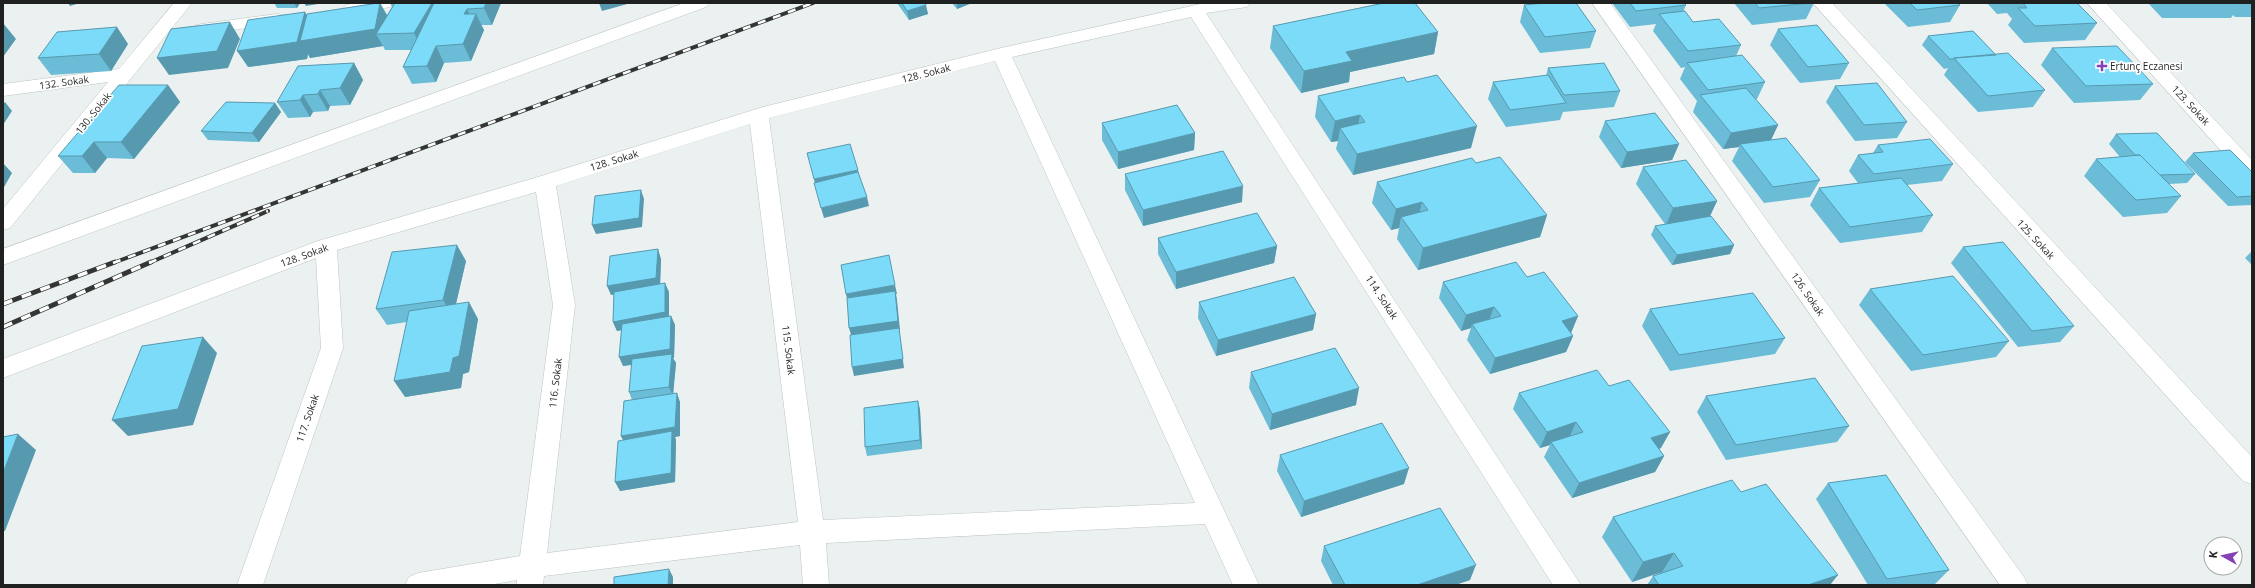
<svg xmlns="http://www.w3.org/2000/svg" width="2255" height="588" font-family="'Open Sans',sans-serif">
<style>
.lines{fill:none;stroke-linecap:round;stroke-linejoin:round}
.street-casing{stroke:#bec4c4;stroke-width:1}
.street{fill:#fff;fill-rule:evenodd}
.rail-far1-casing{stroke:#343636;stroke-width:4}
.rail-casing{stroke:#343636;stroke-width:5}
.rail-far1{stroke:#fff;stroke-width:2.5;stroke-dasharray:8;stroke-linecap:butt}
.rail{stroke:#fff;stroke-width:3.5;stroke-dasharray:10;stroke-linecap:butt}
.wall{fill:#6bbcd6}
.shaded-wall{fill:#5799ae}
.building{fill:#7cdbf9;stroke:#5799ae}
.poi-dot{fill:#8440b4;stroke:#fff;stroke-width:1.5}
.labels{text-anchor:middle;stroke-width:3.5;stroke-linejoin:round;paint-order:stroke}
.poi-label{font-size:10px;fill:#1f2121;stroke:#fff;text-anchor:start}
.street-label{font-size:10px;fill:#1f2121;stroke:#fff}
</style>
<rect width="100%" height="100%" fill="#ebf1f1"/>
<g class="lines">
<defs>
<path id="street" d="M174 3H192L10 228 3 230V209L108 82 3 96V84L119 69Z
M393 3 390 7 352 14 346 13 343 9 346 5 356 3Z
M684 3H709L706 7 3 265V249Z
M1205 3H1250L1247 7 1206 13 1581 585H1553L1191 17 1012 57 1259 585H1233L1205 524 826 543 829 585H803L800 545 544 576 543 585H517V580L489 585H405L409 577 418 573 520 556 553 305 536 192 337 250 343 348 263 585H237L321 348 316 258 3 378V359L318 241 538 177 763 107 1001 48ZM995 61 1195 503 823 520 769 118ZM750 124 798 522 547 553 575 305 556 186Z
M1592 3H1610L2024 577 2028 585H2000Z
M1813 3H1832L2252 457V484L2243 481Z
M2087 3H2106L2252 160V179L2245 177Z
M277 14 283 15 286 19 283 23 202 34 196 33 193 29 196 25 202 24Z"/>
</defs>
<use href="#street" class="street-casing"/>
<use href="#street" class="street"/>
<defs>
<path id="rail-far1" d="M113 263 813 3
M149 263 268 211"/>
<path id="rail" d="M3 304 115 262
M3 327 151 262"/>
</defs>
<use href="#rail-far1" class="rail-far1-casing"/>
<use href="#rail" class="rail-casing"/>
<use href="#rail-far1" class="rail-far1"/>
<use href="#rail" class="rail"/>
</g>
<path class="wall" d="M274 3H300L297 8H277Z
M380 3 387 15 392 7 390 3H501L492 25H481L484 30 471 61 444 63 436 82 412 84 403 67 411 50H385L383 46 310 58 308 54 307 59 248 67 307 15Z
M897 3H925L928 14 909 20Z
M952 3H972L957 9Z
M1612 3H1684L1686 5 1683 12 1693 22 1741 45 1736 56 1765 82 1757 99H1755L1778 125 1771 140 1820 180 1810 197 1764 203 1732 161 1739 147 1723 149 1693 112 1697 101 1680 79 1685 67 1681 68 1653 31 1656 24 1630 27Z
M1734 3H1814L1806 19 1752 25Z
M1884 3H1957L1960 5 1950 22 1908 27Z
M1987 3H2077L2097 23 2085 40 2024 43 2008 25 2012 19 2007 13 1997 14Z
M2148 3H2252V17H2235L2233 15 2231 18H2162Z
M1524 5 1596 31 1590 48 1540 53 1520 22Z
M1273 26 1438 32 1434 54 1350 72 1349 82 1301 93 1270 48Z
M1778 29 1849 63 1840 79 1800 83 1770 45Z
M1928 36 1996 55 2045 90 2033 107 1978 112 1944 75 1948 68 1944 69 1922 45Z
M128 44 111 71 51 75 38 58Z
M2052 48 2153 84 2140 100 2074 103 2041 65Z
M354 63 363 80 350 105 330 106 328 111 313 112 310 117 288 118 277 102Z
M1548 68 1620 91 1614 107 1563 112 1560 120 1506 127 1488 99 1493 82 1546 76Z
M1407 82 1471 148 1353 175 1336 149 1338 141 1331 142 1315 117 1318 96Z
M168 85 180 102 134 159 107 158 95 173H73L58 156Z
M1835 86 1907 122 1897 138 1855 141 1826 102Z
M275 103 281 112 259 142 208 140 201 131Z
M1605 121 1679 144 1672 160 1621 168 1599 137Z
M1102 123 1195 133 1194 150 1118 169 1102 140Z
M2116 134 2195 174 2187 183 2169 184 2181 196 2167 213 2123 217 2084 176 2096 159 2120 157 2109 144Z
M1878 145 1953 164 1942 181 1907 185 1933 215 1922 232 1840 243 1810 205 1819 188 1858 183 1849 171 1858 155 1873 153Z
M2193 153 2252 172V205L2228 206 2185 162Z
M1476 163 1547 215 1540 237 1418 270 1397 239 1399 228 1391 230 1372 203 1377 182Z
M1643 167 1717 201 1710 216 1734 245 1730 254 1672 265 1651 235 1655 226 1665 224 1636 184Z
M1125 174 1242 202 1143 226 1125 190Z
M1158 238 1277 246 1274 263 1176 289 1158 254Z
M1963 247 2074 326 2060 342 2018 347 1951 263Z
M2252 251V265L2245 258Z
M661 259 660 284 669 292V317L671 316 675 325 674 358H673L676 363 673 393 680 402V436L675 437 676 440 675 482 620 491 623 440 621 436 632 400 629 392 632 365 623 366 621 330 617 331 613 322 614 294 611 295Z
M466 261 456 304 478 319 469 372 463 374 461 388 405 397 407 322 387 325 376 309Z
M1527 277 1578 316 1571 333 1573 336 1566 352 1490 374 1467 340 1471 328 1461 331 1439 298 1443 282Z
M1870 289 2009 341 1996 357 1911 371 1859 305Z
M1199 302 1316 314 1313 330 1216 356 1198 318Z
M1650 309 1785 338 1775 354 1670 371 1642 326Z
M1251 372 1356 405 1270 430 1249 388Z
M1609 386 1661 448 1659 449 1664 456 1655 472 1572 498 1544 457 1550 445 1540 448 1513 409 1519 393Z
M1706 396 1849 426 1837 442 1726 460 1697 412Z
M918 401 920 410 922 449 867 456 865 447Z
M1280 455 1404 484 1301 517 1277 471Z
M1828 483 1949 570 1934 585H1868L1816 499Z
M1741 492 1830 585H1647L1653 576 1662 572 1632 582 1602 537 1613 517Z
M1324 546 1470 580 1455 585H1333L1321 561Z"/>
<path class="shaded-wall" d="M68 3H80L70 6Z
M294 3H300L297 8Z
M304 3H324L306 6Z
M380 3 389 19 376 34 383 46 310 58 308 54 307 59 248 67 237 51 305 12 315 29Z
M432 3H441L423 50 414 33Z
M486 3H501L492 25 484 8Z
M599 3H631L602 11Z
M957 3H972L957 9Z
M926 5 928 14 909 20 907 11Z
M467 9 473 22 476 14 484 30 471 61 463 44 464 14Z
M230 22 240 39 228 68 169 75 157 58Z
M3 23 16 39 3 57Z
M117 27 128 44 111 71 99 54Z
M1438 32 1434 54 1350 72 1349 82 1301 93 1304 71 1346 52Z
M436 46 444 63 436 82 427 66Z
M354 63 363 80 350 105 340 88Z
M168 85 180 102 134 159 121 142Z
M320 90 330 106 328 111 318 94Z
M303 95 313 112 310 117 300 100Z
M5 102 12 111 3 125V104Z
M275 103 281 112 259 142 252 133Z
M1360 115 1356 136 1340 128 1338 141 1331 142 1335 121Z
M1778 125 1770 142 1740 144 1739 147 1723 149 1731 133Z
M1477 126 1471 148 1353 175 1357 154Z
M1195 133 1194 150 1118 169V152Z
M94 142 107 158 95 173 82 156Z
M1679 144 1672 160 1621 168 1627 152Z
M3 163 12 173 3 189Z
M858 170 860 179 816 189 814 179Z
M1243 186 1242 202 1143 226V210Z
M641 190 644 199 642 227 596 234 592 225Z
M867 197 869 206 824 218 821 208Z
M1717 201 1709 218 1666 225 1673 208Z
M1422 202 1417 223 1401 217 1399 228 1391 230 1396 209Z
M1547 215 1540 237 1418 270 1423 248Z
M457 245 466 261 453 316 443 300Z
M1734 245 1730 254 1672 265 1677 255Z
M1277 246 1274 263 1176 289V272Z
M658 249 661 259 660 288 611 295 607 286Z
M665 283 669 292V322L617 331 613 322Z
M895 285 897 294H896L897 300 900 330H899L904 368 854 376 852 367V338L849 328 848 304 846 294Z
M469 302 478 319 469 372 463 374 461 388 405 397 394 381 453 358Z
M1494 307 1488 323 1472 324 1471 328 1461 331 1466 315Z
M1316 314 1313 330 1216 356 1218 340Z
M671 316 675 325 674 358H673L676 363 673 396 669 387 671 358 623 366 619 357Z
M1578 316 1571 333 1555 337 1562 321Z
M1573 336 1566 352 1490 374 1495 358Z
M203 337 217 353 193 425 128 436 112 420Z
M1359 388 1356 405 1270 430 1272 414Z
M677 393 680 402V436L675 437 676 440 675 482 620 491 615 482 626 445 621 436Z
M918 401 920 410 922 449 920 440Z
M1576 422 1569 438 1551 442 1550 445 1540 448 1547 432Z
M1670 432 1661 448 1642 454 1651 438Z
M18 434 36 450 5 531H3V473Z
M1664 456 1655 472 1572 498 1579 483Z
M1409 468 1404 484 1301 517 1304 501Z
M1674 553 1662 572 1632 582 1643 562Z
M1476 565 1470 580 1455 585H1417Z
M669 569 673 577V585H668Z
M1838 575 1830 585H1808Z"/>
<path class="building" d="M378 3H380L375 29 300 41 307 14Z
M395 3H432L414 33 376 34Z
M434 3H486L484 8 467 9 464 14H476L463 44 436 46 427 66 403 67Z
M902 3H925L926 5 907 11Z
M1384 3H1415L1438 32 1346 52 1352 61 1304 71 1273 26Z
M1544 3H1576L1596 31 1545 37 1524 5Z
M1630 3H1684L1686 5 1636 11Z
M1755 3H1811L1759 8Z
M1910 3H1957L1960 5 1917 10Z
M2023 3H2077L2097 23 2035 26 2018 8H2027Z
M1685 11 1693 22 1719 19 1741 45 1688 51 1659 14Z
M305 12 297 42 237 51 248 20Z
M230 22 217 51 157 58 171 29Z
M1817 25 1849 63 1808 67 1778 29Z
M117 27 99 54 38 58 57 32Z
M1973 31 1996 55 1954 58V59H1950L1928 36Z
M2117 46 2153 84 2086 86 2052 48Z
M2008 53 2045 90 1988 96 1954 58Z
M1742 55 1765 82 1708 90 1687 63Z
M354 63 340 88 320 90 318 94 303 95 300 100 277 102 298 66Z
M1604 63 1620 91 1564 95 1548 68Z
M1437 75 1477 126 1357 154 1340 128 1365 122 1360 115 1335 121 1318 96 1404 77 1407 82Z
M1548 75 1566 103 1510 110 1493 82Z
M1877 83 1907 122 1864 125 1835 86Z
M119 85H168L121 142H94L82 156H58Z
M1746 88 1778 125 1731 133 1700 95Z
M226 102 275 103 252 133 201 131Z
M1177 105 1195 133 1118 152 1102 123Z
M1655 113 1679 144 1627 152 1605 121Z
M2157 133 2195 174 2160 175 2140 155H2135L2116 134Z
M1786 138 1820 180 1773 187 1740 144Z
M1930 139 1953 164 1874 174 1858 155 1883 152 1878 145Z
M850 144 858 170 814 179 807 153Z
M2230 150 2252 172V196L2237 197 2193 153Z
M1223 151 1243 186 1143 210 1125 174Z
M2140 155 2181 196 2136 200 2096 159Z
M1500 157 1547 215 1423 248 1401 217 1428 210 1422 202 1396 209 1377 182 1472 158 1476 163Z
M1686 160 1717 201 1673 208 1643 167Z
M858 172 867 197 821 208 814 183Z
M1901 178 1933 215 1850 227 1819 188Z
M641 190 639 218 592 225 595 196Z
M1257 213 1277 246 1176 272 1158 238Z
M1711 216 1734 245 1677 255 1655 226Z
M2003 242 2074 326 2032 331 1963 247Z
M457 245 443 300 376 309 392 252Z
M658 249 656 278 607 286 610 256Z
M889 255 895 285 846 294 841 265Z
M1516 262 1527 277 1544 272 1578 316 1562 321 1573 336 1495 358 1472 324 1501 316 1494 307 1466 315 1443 282Z
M1953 276 2009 341 1923 355 1870 289Z
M1294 277 1316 314 1218 340 1199 302Z
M665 283V312L613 322 614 292Z
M895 291 898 321 849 328 847 298Z
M1753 293 1785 338 1679 355 1650 309Z
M469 302 459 356 453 358 450 372 394 381 409 311Z
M671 316 670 349 619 357 622 324Z
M899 328 903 359 852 367 850 335Z
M203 337 178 409 112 420 142 346Z
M1335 348 1359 388 1272 414 1251 372Z
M672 354 669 387 629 392 632 359Z
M1597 370 1609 386 1629 380 1670 432 1651 438 1664 456 1579 483 1551 442 1583 432 1576 422 1547 432 1519 393Z
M1815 378 1849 426 1736 445 1706 396Z
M677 393 675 427 621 436 624 401Z
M918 401 920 440 865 447 864 408Z
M1382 423 1409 468 1304 501 1280 455Z
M672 431 671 473 615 482 618 441Z
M18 434 3 473V437Z
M1886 475 1949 570 1887 579 1828 483Z
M1732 480 1741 492 1766 484 1838 575 1808 585H1659L1653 576 1683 566 1674 553 1643 562 1613 517Z
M1440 508 1476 565 1417 585H1345L1324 546Z
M669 569 668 585H614V577Z"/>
<path class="poi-dot" d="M2100 60h4v4h4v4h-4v4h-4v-4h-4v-4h4z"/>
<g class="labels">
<g class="poi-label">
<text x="2110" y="70">Ertunç Eczanesi</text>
</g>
<g class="street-label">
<text transform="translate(926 73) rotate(-14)" y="4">128. Sokak</text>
<text transform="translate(64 82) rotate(-8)" y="4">132. Sokak</text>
<text transform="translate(2191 105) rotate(47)" y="4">123. Sokak</text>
<text transform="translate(93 113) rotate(-51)" y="4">130. Sokak</text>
<text transform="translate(614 160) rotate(-17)" y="4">128. Sokak</text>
<text transform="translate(2036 239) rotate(47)" y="4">125. Sokak</text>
<text transform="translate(304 255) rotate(-20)" y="4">128. Sokak</text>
<text transform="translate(1808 294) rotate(55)" y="4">126. Sokak</text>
<text transform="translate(1382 297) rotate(57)" y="4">114. Sokak</text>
<text transform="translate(789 350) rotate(83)" y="4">115. Sokak</text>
<text transform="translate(555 383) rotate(-83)" y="4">116. Sokak</text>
<text transform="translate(307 418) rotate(-71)" y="4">117. Sokak</text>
</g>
</g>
<rect width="2255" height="588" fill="none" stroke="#1f2121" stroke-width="8"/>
<g transform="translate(2223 556) rotate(278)"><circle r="19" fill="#ffffff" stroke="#a5a6a6"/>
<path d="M0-3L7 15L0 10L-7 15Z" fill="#8440b4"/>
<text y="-6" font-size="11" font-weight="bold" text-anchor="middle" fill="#1f2121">K</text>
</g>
</svg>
